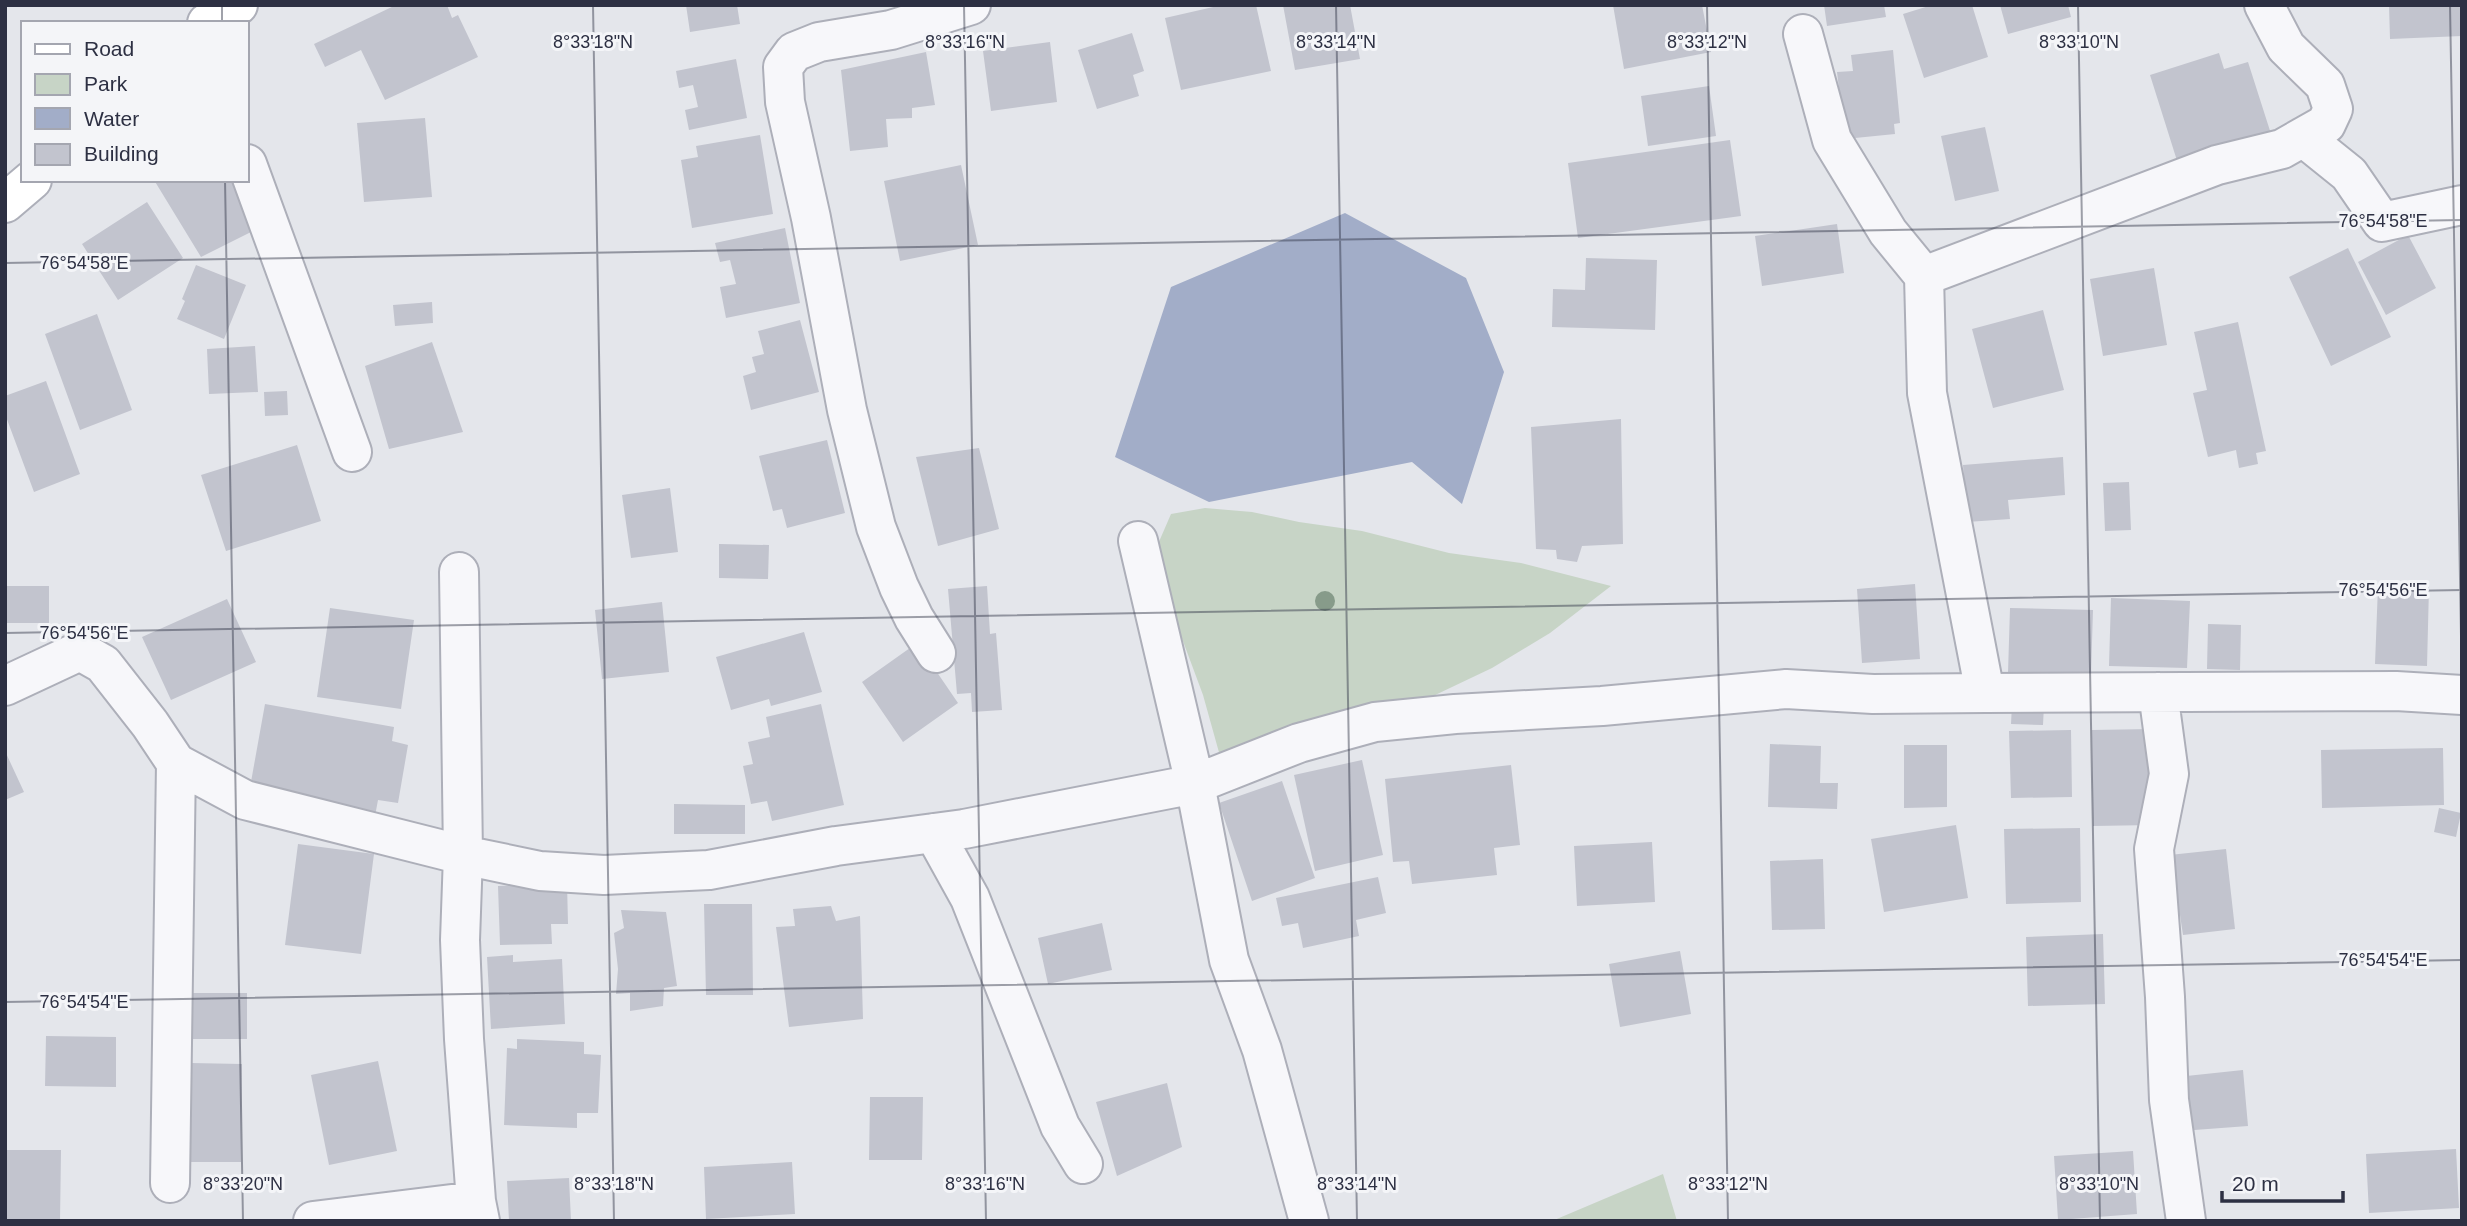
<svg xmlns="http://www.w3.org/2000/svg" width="2467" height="1226" font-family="Arial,sans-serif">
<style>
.green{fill:#c7d4c6}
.water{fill:#a2adc8}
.building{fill:#c2c4ce}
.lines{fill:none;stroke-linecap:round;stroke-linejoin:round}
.minor-casing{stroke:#adafb9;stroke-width:42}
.secondary-casing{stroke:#adafb9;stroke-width:42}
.minor{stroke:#f7f7fa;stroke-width:38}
.secondary{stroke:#fff;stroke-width:38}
.tree{fill:#879b8a}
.ticks{fill:none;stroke:#2d3043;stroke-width:2;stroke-opacity:0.45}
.ticks-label{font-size:18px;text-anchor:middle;fill:#2d3043;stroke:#f4f5f8;stroke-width:6;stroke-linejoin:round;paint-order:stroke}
</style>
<rect width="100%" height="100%" fill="#e4e6eb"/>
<path class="green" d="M1205 508 1252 512 1299 522 1362 531 1449 553 1521 563 1611 586 1550 633 1492 668 1431 697 1220 756 1203 695 1177 625 1158 544 1171 514Z
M1663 1174 1677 1221H1552Z"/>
<path class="water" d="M1345 213 1466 278 1504 372 1462 504 1412 462 1209 502 1115 457 1171 287Z"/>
<path class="building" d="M396 5H447L452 18 458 15 478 57 385 100 361 50 325 67 314 44Z
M686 5H737L740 24 690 32Z
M1222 5H1256L1271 71 1181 90 1165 18Z
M1283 5H1350L1360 59 1295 70Z
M1613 5H1702L1711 52 1624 69Z
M1824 5H1884L1886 17 1827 26Z
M1932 5H1972L1988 57 1924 78 1903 14Z
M2000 5H2068L2071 17 2008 34Z
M2389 5H2462V36L2390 39Z
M1132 33 1144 71 1133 75 1139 96 1097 109 1078 50Z
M1050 42 1057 102 991 111 983 51Z
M1893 50 1900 123 1894 124 1895 134 1845 139 1837 72 1853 71 1851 55Z
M926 52 935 105 912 108V118L886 119 888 147 850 151 841 70Z
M2219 53 2224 69 2248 62 2272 137 2179 167 2150 75Z
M736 59 747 118 689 130 685 110 698 107 693 85 679 88 676 71Z
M1709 86 1716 136 1648 146 1641 96Z
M425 118 432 197 364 202 357 123Z
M1985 127 1999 191 1955 201 1941 136Z
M760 135 773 214 692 228 681 160 698 157 696 146Z
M1730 140 1741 216 1578 238 1568 163Z
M961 165 978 245 900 261 884 181Z
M154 180H235L255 230 201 257Z
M147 202 183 258 118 300 82 244Z
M1837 224 1844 273 1762 286 1755 236Z
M785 228 800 303 726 318 720 287 736 284 730 260 720 262 715 243Z
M2408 235 2436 288 2386 315 2358 262Z
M2348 248 2391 337 2331 366 2289 277Z
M1586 258 1657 260 1655 330 1552 327 1553 289 1585 290Z
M196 265 246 285 224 339 177 319 185 301 182 299Z
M2154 268 2167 345 2103 356 2090 279Z
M432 302 433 323 395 326 393 305Z
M2043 310 2064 390 1993 408 1972 329Z
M97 314 132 410 80 430 45 334Z
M800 320 819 392 751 410 743 376 756 372 752 357 764 354 758 331Z
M2238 322 2266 451 2256 453 2258 464 2239 468 2236 450 2208 457 2193 393 2207 390 2194 332Z
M432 342 463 432 389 449 365 366Z
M255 346 258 392 209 394 207 349Z
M46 381 80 474 34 492 5 414V396Z
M287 391 288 415 265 416 264 392Z
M1621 419 1623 544 1582 546 1577 562 1557 559 1556 550 1536 549 1531 427Z
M827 440 845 513 787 528 782 509 773 511 759 456Z
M297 445 321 521 226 551 201 475Z
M979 448 999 529 938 546 916 457Z
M2063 457 2065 495 2008 500 2010 519 1967 522 1963 465Z
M2129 482 2131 530 2105 531 2103 483Z
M670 488 678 552 631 558 622 495Z
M719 544 769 545 768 579 719 578Z
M1915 584 1920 659 1862 663 1857 589Z
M5 586H49V623H5Z
M987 586 990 634 996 633 1002 710 972 712 971 693 957 694 948 589Z
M2378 586 2429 587 2427 666 2375 664Z
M2111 598 2190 601 2187 668 2109 666Z
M227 599 256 662 171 700 142 637Z
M662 602 669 672 602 679 595 610Z
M330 608 414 620 401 709 317 697Z
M2010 608 2093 610 2091 675 2008 673Z
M2208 624 2241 625 2240 670 2207 669Z
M804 632 822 692 771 706 769 699 731 710 716 657Z
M917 643 958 703 903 742 862 682Z
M265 704 394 727 392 741 408 745 398 803 378 800 375 816 249 793Z
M821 704 844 805 772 821 767 801 751 804 743 766 753 764 748 742 770 737 766 717Z
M2012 704 2044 705 2043 725 2011 724Z
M2152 729 2153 825 2093 826 2092 730Z
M2071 730 2072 797 2011 798 2009 731Z
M1770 744 1821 746 1820 783H1838L1837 809 1768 807Z
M1904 745H1947V807L1904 808Z
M2443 748 2444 805 2322 808 2321 750Z
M5 751 24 792 5 800Z
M1362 760 1383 855 1315 871 1294 775Z
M1511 765 1520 845 1494 848 1497 875 1412 884 1409 861 1393 862 1385 779Z
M1282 781 1315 878 1252 901 1219 803Z
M674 804 745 805V834H674Z
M2439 808 2461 813 2456 837 2434 832Z
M1956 825 1968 898 1884 912 1871 839Z
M2080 828 2081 902 2006 904 2004 829Z
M1652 842 1655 902 1577 906 1574 846Z
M298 844 374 854 361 954 285 945Z
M2226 849 2235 929 2183 935 2180 915 2167 917 2160 856Z
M1823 859 1825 929 1772 930 1770 861Z
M1378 877 1386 913 1356 920 1359 936 1303 948 1298 923 1282 926 1276 898Z
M567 883 568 924H551L552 944 500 945 498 886Z
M704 904H752L753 995H706Z
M831 906 836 921 860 916 863 1019 789 1027 776 927 795 926 793 909Z
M621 910 666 912 677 986 664 988 663 1006 630 1011V993L616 994 618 969 614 933 624 928Z
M1102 923 1112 970 1048 984 1038 938Z
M2103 934 2105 1004 2028 1006 2026 937Z
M1680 951 1691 1014 1620 1027 1609 964Z
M513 955V962L562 959 565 1024 491 1029 487 957Z
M183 993H247V1039H183Z
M46 1036 116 1037V1087L45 1086Z
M517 1039 584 1042V1054L601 1055 598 1113H577V1128L504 1125 507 1048 517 1049Z
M378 1061 397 1151 329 1165 311 1075Z
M191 1063 242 1064 241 1162H189Z
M2243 1070 2248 1126 2181 1131 2177 1077Z
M1167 1083 1182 1147 1117 1176 1096 1102Z
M870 1097H923L922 1160H869Z
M2456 1149 2459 1208 2369 1213 2366 1154Z
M5 1150H61L60 1221H5Z
M2133 1151 2137 1214 2058 1220 2054 1156Z
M792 1162 795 1214 706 1219 704 1167Z
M569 1178 571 1221H509L507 1181Z"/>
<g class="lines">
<defs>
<path id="minor" d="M2264 5 2286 47 2325 85 2333 109 2326 124 2282 149 2217 165 1924 276 1927 393 1985 693 2396 691 2462 695
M1803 34 1832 140 1888 232 1924 276
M2303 137 2349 174 2382 222 2462 205
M247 164 352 452
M459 572 463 855 460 940 464 1039 476 1201 480 1221
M936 653 914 618 899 587 876 527 847 410 811 218 785 102 783 67 794 52 819 42 891 30 971 5
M5 686 80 651 103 664 150 724 176 763 245 800 463 855 540 871 604 875 709 870 836 846 964 829 1195 784 1138 541
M2158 692 2169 774 2154 849 2165 997 2169 1100 2186 1221
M934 833 970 898 1060 1126 1083 1164
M170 1183 176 763
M313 1221 476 1201
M1309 1221 1262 1050 1229 960 1195 784 1299 743 1375 722 1455 714 1602 706 1786 689 1873 694 1985 693"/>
<path id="secondary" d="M207 23 238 5
M5 203 32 180"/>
</defs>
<use href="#minor" class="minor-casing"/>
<use href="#secondary" class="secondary-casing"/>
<use href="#minor" class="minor"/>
<use href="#secondary" class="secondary"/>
</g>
<circle class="tree" cx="1325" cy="601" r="10"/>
<path class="ticks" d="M222 5V23M593 5 614 1221M964 5 986 1221M1336 5 1357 1221M1707 5 1728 1221M2078 5 2100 1221M2450 5 2462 693M225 180 243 1221M5 263 2462 220M5 633 2462 590M5 1002 2462 960"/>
<g class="ticks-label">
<text x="593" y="48">8°33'18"N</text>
<text x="965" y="48">8°33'16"N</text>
<text x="1336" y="48">8°33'14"N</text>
<text x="1707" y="48">8°33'12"N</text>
<text x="2079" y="48">8°33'10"N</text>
<text x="2383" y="227">76°54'58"E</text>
<text x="84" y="269">76°54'58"E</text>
<text x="2383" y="596">76°54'56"E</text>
<text x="84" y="639">76°54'56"E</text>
<text x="2383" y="966">76°54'54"E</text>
<text x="84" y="1008">76°54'54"E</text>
<text x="243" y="1190">8°33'20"N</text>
<text x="614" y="1190">8°33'18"N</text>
<text x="985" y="1190">8°33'16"N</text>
<text x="1357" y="1190">8°33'14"N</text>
<text x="1728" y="1190">8°33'12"N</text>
<text x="2099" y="1190">8°33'10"N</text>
</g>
<rect width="2467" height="1226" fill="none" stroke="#2d3043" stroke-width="14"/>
<rect x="21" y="21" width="228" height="161" fill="#f4f5f8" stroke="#a4a6b0" stroke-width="2"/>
<rect x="35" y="44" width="35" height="10" fill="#ffffff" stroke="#a4a6b0" stroke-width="2"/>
<text x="84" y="56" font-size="21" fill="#2d3043">Road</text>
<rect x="35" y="74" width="35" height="21" fill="#c7d4c6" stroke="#a4a6b0" stroke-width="2"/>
<text x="84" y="91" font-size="21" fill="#2d3043">Park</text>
<rect x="35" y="108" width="35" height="21" fill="#a2adc8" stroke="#a4a6b0" stroke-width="2"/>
<text x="84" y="126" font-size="21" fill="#2d3043">Water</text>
<rect x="35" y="144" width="35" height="21" fill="#c2c4ce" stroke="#a4a6b0" stroke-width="2"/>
<text x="84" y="161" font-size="21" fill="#2d3043">Building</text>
<path d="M2222 1191v10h121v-10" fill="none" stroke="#2d3043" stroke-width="3.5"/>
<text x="2232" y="1191" font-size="21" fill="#2d3043" stroke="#f4f5f8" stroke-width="5" paint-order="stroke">20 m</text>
</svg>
